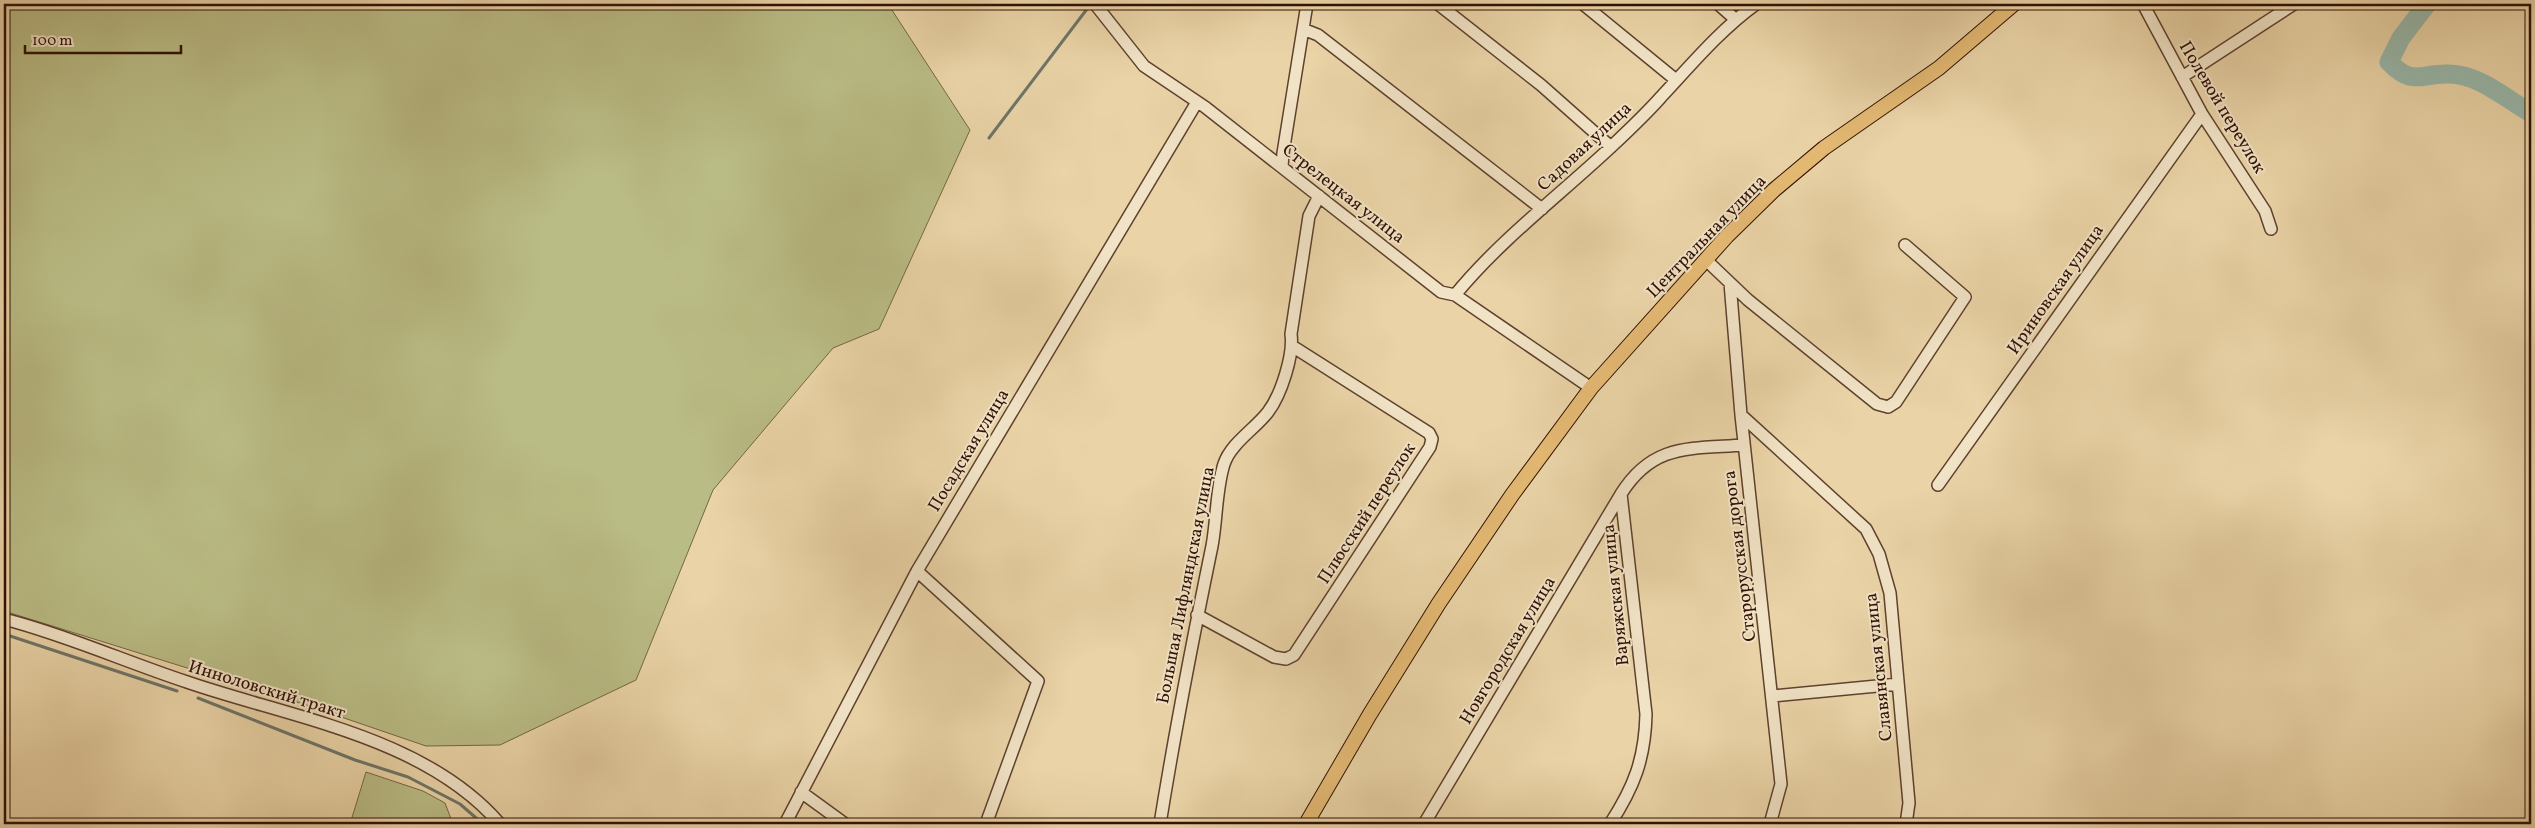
<svg xmlns="http://www.w3.org/2000/svg" width="2535" height="828" font-family="Vollkorn,serif">
<style>
.green{fill:#babc85;stroke:#756645}
.lines{fill:none;stroke-linecap:round;stroke-linejoin:round}
.stream{stroke:#6e7569;stroke-width:3}
.river{stroke:#98b8ab;stroke-width:19}
.minor-casing{stroke:#5e412e;stroke-width:14}
.major-casing{stroke:#301005;stroke-width:16}
.minor{stroke:#f1e3c6;stroke-width:11}
.major{stroke:#e5ba74;stroke-width:14}
.labels{text-anchor:middle;stroke-width:4;stroke-linejoin:round;paint-order:stroke}
.street-label{font-size:18px;fill:#301005;stroke:#f1e3c6}
</style>
<rect width="100%" height="100%" fill="#ead4a7"/>
<filter id="stains"><feTurbulence type="fractalNoise" baseFrequency=".004" numOctaves="4"/><feColorMatrix values="0 0 0 0 .2 0 0 0 0 .09 0 0 0 0 .02 0 0 0 .5 -.17"/></filter>
<radialGradient id="worn" r=".72"><stop offset=".6" stop-color="#630" stop-opacity="0"/><stop offset="1" stop-color="#630" stop-opacity=".3"/></radialGradient>
<path class="green" d="M4 4H888L970 130 879 329 833 348 713 490 636 680 500 745 426 746 306 705 4 611Z
M366 772 423 791 445 803 453 824H350Z"/>
<g class="lines">
<path class="stream" d="M989 138 1087 9
M4 634 177 691
M198 698 355 760 408 777 460 804 483 824"/>
<path class="river" d="M2427 4 2401 38 2389 62C2413 87 2420 73 2449 74 2481 75 2504 98 2531 113"/>
<defs>
<path id="minor" d="M1095 4 1144 66 1205 107 1441 292 1455 295 1591 388
M1438 4 1541 85 1611 147
M1583 4 1676 80
M1718 4 1735 19
M2143 4 2202 114 2265 211 2271 229
M1303 29 1318 35 1542 209
M2182 77 2294 4
M1282 167 1283 153 1307 4
M1706 260 1748 300 1877 404 1888 407 1896 402 1965 297 1905 245
M1730 283 1741 415 1781 784 1770 824
M1455 295C1501 239 1560 195 1612 146 1629 130 1646 114 1661 97 1691 65 1720 30 1756 4
M1741 415 1866 529 1879 554 1890 593 1909 803 1906 824
M1938 485 2202 114
M917 571 1038 681 986 824
M1197 615 1274 657 1286 659 1294 655 1430 447 1432 439 1429 433 1292 346
M4 619C66 635 126 662 187 682 292 718 425 737 500 824
M1773 696 1898 684
M801 792 845 824
M785 824 917 571 1197 102
M1160 824C1175 731 1193 638 1212 546 1217 519 1216 489 1224 464 1231 443 1255 429 1268 412 1281 395 1294 355 1291 334L1309 216 1319 196
M1424 824 1621 494
M1610 824C1634 787 1645 759 1646 714L1621 494C1653 443 1690 449 1744 445"/>
<path id="major" d="M1306 824 1370 714 1439 603 1512 495 1591 388 1727 236 1774 190 1824 148 1939 68 2014 4"/>
</defs>
<use href="#minor" class="minor-casing"/>
<use href="#major" class="major-casing"/>
<use href="#minor" class="minor"/>
<use href="#major" class="major"/>
</g>
<g class="labels">
<g class="street-label">
<text transform="translate(2223 107) rotate(59)" y="6">Полевой переулок</text>
<text transform="translate(1584 146) rotate(-43)" y="6">Садовая улица</text>
<text transform="translate(1344 193) rotate(38)" y="6">Стрелецкая улица</text>
<text transform="translate(1706 236) rotate(-46)" y="6">Центральная улица</text>
<text transform="translate(2055 289) rotate(-55)" y="6">Ириновская улица</text>
<text transform="translate(968 450) rotate(-59)" y="6">Посадская улица</text>
<text transform="translate(1366 513) rotate(-57)" y="6">Плюсский переулок</text>
<text transform="translate(1739 556) rotate(-97)" y="6">Старорусская дорога</text>
<text transform="translate(1185 585) rotate(-79)" y="6">Большая Лифляндская улица</text>
<text transform="translate(1615 595) rotate(-96)" y="6">Варяжская улица</text>
<text transform="translate(1507 650) rotate(-59)" y="6">Новгородская улица</text>
<text transform="translate(1878 667) rotate(-96)" y="6">Славянская улица</text>
<text transform="translate(267 689) rotate(17)" y="6">Инноловский тракт</text>
</g>
</g>
<rect width="2535" height="828" fill="none" stroke="#ead4a7" stroke-width="20"/>
<rect x="5" y="5" width="2525" height="818" fill="none" stroke="#301005" stroke-width="2.5"/>
<rect x="10" y="10" width="2515" height="808" fill="none" stroke="#301005"/>
<path d="M25 45v8h156v-8" fill="none" stroke="#301005" stroke-width="2.5"/>
<text x="32" y="45" font-size="15" fill="#301005" stroke="#f1e3c6" stroke-width="4" paint-order="stroke">100 m</text>
<rect width="100%" height="100%" filter="url(#stains)"/>
<rect width="100%" height="100%" fill="url(#worn)"/>
</svg>
